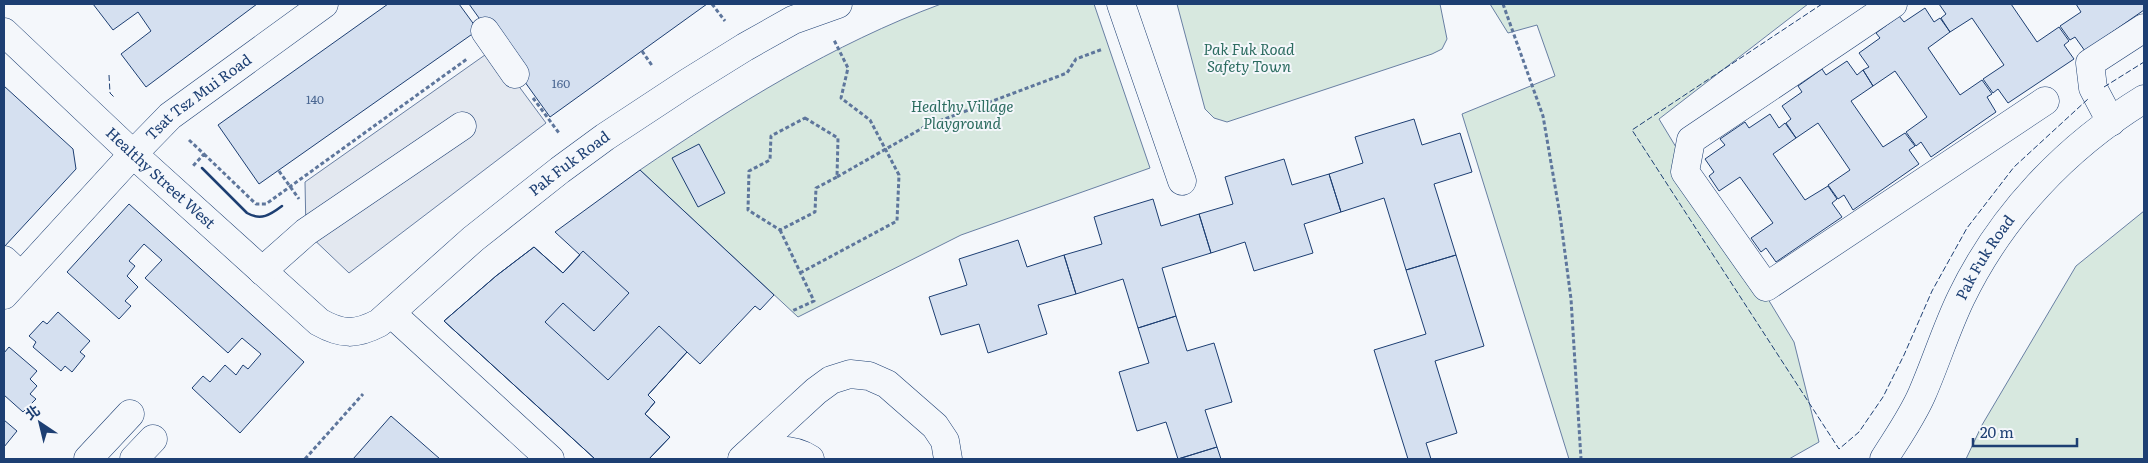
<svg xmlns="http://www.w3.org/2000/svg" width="2148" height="463" font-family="Literata,'Noto Sans TC',serif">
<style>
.green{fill:#d7e8df;stroke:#687fa3}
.parking{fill:#e3e8f0;stroke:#687fa3}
.building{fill:#d5e0f0;stroke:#1d3f73}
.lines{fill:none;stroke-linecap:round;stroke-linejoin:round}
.minor-casing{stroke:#1d3f73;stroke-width:29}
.path{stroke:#5e769c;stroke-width:3;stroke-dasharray:4 2.5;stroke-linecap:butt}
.minor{stroke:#f4f7fb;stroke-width:28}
.fence{stroke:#1d3f73;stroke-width:1;stroke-dasharray:6 2.5;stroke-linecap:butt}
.wall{stroke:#1d3f73;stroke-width:2.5}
.labels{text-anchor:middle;stroke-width:4;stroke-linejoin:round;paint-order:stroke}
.number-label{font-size:12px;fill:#4b6792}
.park-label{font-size:15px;font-style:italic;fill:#2c6c60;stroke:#f4f7fb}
.street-label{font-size:15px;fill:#1d3f73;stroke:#f4f7fb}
</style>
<rect width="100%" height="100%" fill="#f4f7fb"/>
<path class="green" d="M941 4H1094L1150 168 961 235 798 317 640 170C735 105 833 44 941 4Z
M1177 4H1440L1447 39 1442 49 1432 54 1227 122 1214 118 1205 109Z
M1490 4H1808L1659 119 1794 342 1819 442 1789 459H1569L1462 114 1555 76 1537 25 1508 33Z
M2144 211V459H1966L1982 425 2076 266Z"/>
<path class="parking" d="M492 50 546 123 349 273 306 232 305 182Z"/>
<path class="building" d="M93 4H257L146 87 121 54 151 31 138 12 113 30Z
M388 4H459L478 30 259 184 218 125Z
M469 4H707L550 117Z
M1939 4H2011L2037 42 2059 27 2069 41 2064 45 2074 59 2008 103 1998 89 1993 93 1983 79 2004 65 1972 18 1950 32 1941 18 1946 14Z
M2076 4H2144V10L2085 51 2075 37 2070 40 2060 26 2081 12Z
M1925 8 1934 22 1940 18 1950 32 1928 48 1960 95 1982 80 1992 94 1987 97 1996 112 1931 157 1921 142 1916 146 1906 132 1927 117 1895 71 1873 86 1863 70 1869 67 1859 53 1880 38 1876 33 1899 16 1904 22Z
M1847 61 1857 75 1863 70 1873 86 1851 101 1883 147 1905 133 1915 146 1909 150 1919 164 1853 210 1844 195 1838 199 1828 185 1850 170 1818 123 1796 138 1786 123 1791 119 1782 106 1802 92 1798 86 1822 69 1826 75Z
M4 86 73 149 76 169 4 247Z
M1770 114 1779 128 1785 123 1796 138 1773 154 1805 200 1828 186 1837 199 1832 203 1842 217 1776 262 1766 248 1761 252 1751 238 1773 223 1740 177 1719 191 1709 176 1714 172 1705 159 1725 145 1720 139 1745 122 1749 128Z
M1414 119 1422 145 1460 133 1472 172 1434 184 1456 255 1406 270 1384 198 1341 212 1329 174 1363 163 1355 137Z
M699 144 725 193 698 207 672 158Z
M1284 159 1292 185 1329 174 1341 212 1304 224 1313 253 1254 271 1245 242 1211 253 1199 214 1233 204 1225 177Z
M640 170 774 295 760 310 755 306 700 364 687 352 648 395 655 402 645 414 670 437 649 459H595L444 321 496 276 534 247 563 273 580 255 555 232Z
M1153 199 1161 226 1199 214 1211 253 1162 268 1176 316 1138 328 1123 279 1076 294 1064 255 1102 244 1094 217Z
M129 204 304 362 240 433 192 388 203 376 210 382 225 365 236 375 243 365 248 369 261 354 242 338 228 353 145 278 162 260 144 244 129 261 135 266 127 276 138 287 125 301 131 306 119 319 67 272Z
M1018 240 1027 267 1064 255 1076 294 1038 305 1047 334 988 353 979 324 941 335 929 297 967 285 959 259Z
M534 247 563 273 583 251 629 293 594 331 563 303 545 322 608 380 659 326 687 352 648 395 655 402 645 414 670 437 649 459H595L444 321 496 276Z
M1456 255 1484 346 1435 361 1457 433 1426 443 1431 459H1408L1374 350 1426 334 1406 270Z
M58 312 90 341 80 352 85 356 72 372 65 366 61 371 33 347 36 342 29 336 43 321 47 324Z
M1176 316 1187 351 1214 343 1232 402 1205 410 1217 447 1178 459 1166 422 1137 431 1119 372 1149 363 1138 328Z
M9 347 37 371 30 379 37 386 30 394 36 399 23 412 4 395V353Z
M391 416 440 459H353Z
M4 420 17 431 4 447Z
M1217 447 1221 459H1178Z"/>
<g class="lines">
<defs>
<g id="minor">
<path d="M1121 4 1182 181"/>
<path d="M1893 4 1691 140 1685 172 1766 287 2045 101"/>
<path d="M485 31 515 74"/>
<path id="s1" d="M4 32 133 154 319 322C342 335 356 335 379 323L473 239 560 170 605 137 687 83 745 47 793 20 838 4"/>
<path d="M2111 122 2093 88 2090 63 2144 28"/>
<path d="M4 260 21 276"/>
<path d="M262 271 306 232 462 126"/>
<path id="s2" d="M4 295 133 154 170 116 324 4"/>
<path d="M391 313 550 459"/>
<path d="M747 455C767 449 792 447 810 459"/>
<path d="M88 459 130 414"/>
<path d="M134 459 153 439"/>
<path d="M742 459 816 391 831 380 850 374 869 376 887 384 935 426 945 441 948 459"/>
<path id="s3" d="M1884 459C1897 438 1912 417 1922 394 1936 362 1946 329 1961 298 2001 215 2066 147 2144 99"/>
</g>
</defs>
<use href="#minor" class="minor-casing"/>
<path class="path" d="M712 4 725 21
M1503 4 1543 116 1560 215 1571 299 1581 459
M642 51 653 67
M533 98 559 133
M805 118 838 138 837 177 816 188 815 212 780 230 748 210 749 171 770 160 771 136Z
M189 140 204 154 193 166
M204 154 256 204H266L467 59
M279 171 299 199
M837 177 926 126 1067 73 1076 59 1103 49
M780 230 814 301 792 311
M800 273 897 221 899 175 870 120 841 98 848 68 834 40
M305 459 363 394"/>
<use href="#minor" class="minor"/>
<path class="fence" d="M1822 4 1632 130 1839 449 1859 432 1883 397 1904 355 1932 291 1967 228 2014 167 2088 99
M109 75 110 93 114 97
M2104 87 2144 62"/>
<path class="wall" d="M202 168 247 213C261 221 270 215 282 206"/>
</g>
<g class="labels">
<g class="number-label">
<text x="561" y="88">160</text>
<text x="315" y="104">140</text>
</g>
<g class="park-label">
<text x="1249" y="55">Pak Fuk Road<tspan x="1249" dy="17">Safety Town</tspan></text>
<text x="962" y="112">Healthy Village<tspan x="962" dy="17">Playground</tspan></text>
</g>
<g class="street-label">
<text dy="5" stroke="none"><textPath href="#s2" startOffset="278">Tsat Tsz Mui Road</textPath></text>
<text dy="5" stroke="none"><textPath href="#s1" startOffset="740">Pak Fuk Road</textPath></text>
<text dy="5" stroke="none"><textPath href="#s1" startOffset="214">Healthy Street West</textPath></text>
<text dy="5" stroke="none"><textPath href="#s3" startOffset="226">Pak Fuk Road</textPath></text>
</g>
</g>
<rect width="2148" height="463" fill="none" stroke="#1d3f73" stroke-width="10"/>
<g transform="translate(40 423) rotate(325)" stroke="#f4f7fb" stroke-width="4" paint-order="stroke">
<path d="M0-4L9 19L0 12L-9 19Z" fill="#1d3f73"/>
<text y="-8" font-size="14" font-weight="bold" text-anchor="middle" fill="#1d3f73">北</text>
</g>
<path d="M1973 438v8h104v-8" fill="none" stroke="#1d3f73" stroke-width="2.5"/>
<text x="1980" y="438" font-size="15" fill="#1d3f73" stroke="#f4f7fb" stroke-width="4" paint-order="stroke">20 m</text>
</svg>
